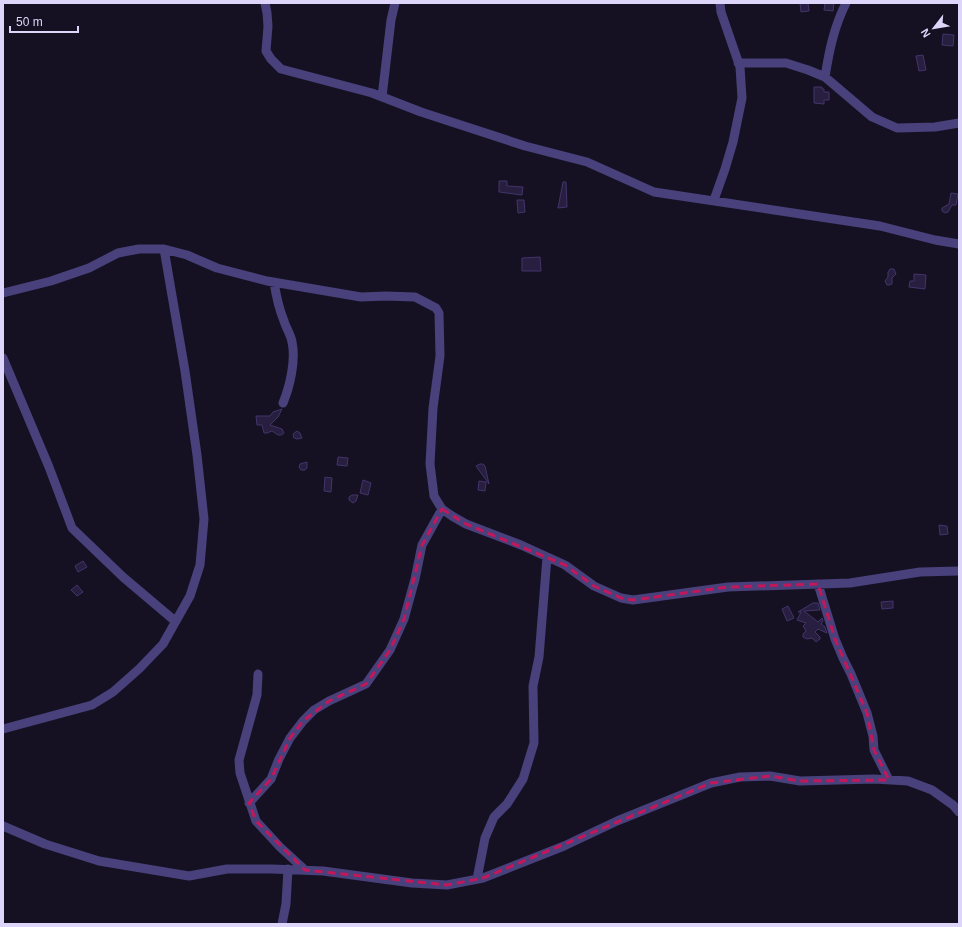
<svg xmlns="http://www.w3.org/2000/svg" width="962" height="927" font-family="Arial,sans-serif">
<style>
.building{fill:#281f40;stroke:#43346a}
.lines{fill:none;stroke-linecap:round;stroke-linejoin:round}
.street{stroke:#48417b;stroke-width:9}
.marked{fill:none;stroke:#c2185b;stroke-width:3;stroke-dasharray:8 5;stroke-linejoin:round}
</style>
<rect width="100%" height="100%" fill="#151122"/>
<path class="building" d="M800 3H808L809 11 801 12Z
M825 3H834L833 11 824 10Z
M943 34 954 35 953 46 942 45Z
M923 55 926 70 919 71 916 56Z
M814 87H822V89H824V92H829V100H824V104L814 103Z
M499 181H507V186L523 187 522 195 499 192Z
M563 182H566L567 207 558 208Z
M951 193 958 194 956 205H952L948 212 945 213 942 211V208L949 204Z
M517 200H524L525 212 518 213Z
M540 257 541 271H522V258Z
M890 269H894L896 274 892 278V284L889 285H887L885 281 888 277V272Z
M914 274 926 275 925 289 909 287 910 281H914Z
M282 409 278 417 270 425 282 429 284 433 281 435H278L272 431 267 433H264L262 425H257L256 416H270L273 412Z
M297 431 300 433 302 438 297 439 294 438 293 434Z
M338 457 348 458 347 466 337 465Z
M307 462V468L305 470H301L299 467 300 464Z
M480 464H483L485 466 489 484 476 466Z
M325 477 332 478 331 492 324 491Z
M363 480 371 483 368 495 360 493Z
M479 481 486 482 485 491 478 490Z
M352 495H358L356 501 353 503 349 500V497Z
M939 525 947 526 948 534 940 535Z
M83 561 87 567 78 572 75 566Z
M77 585 83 592 77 596 71 590Z
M893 601V608L882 609 881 602Z
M813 603H818L820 610 804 611 818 622 822 618 823 621 821 624 825 627 827 633 818 629 815 632 820 637V639L816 642 812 638 807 639 803 637V634L806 631 803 626 806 623 797 620 801 612H798Z
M788 606 794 618 787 621 782 609Z"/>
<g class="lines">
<path class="street" d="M265 3 267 13 268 26 266 51 271 59 281 69 372 93 421 112 525 146 587 162 654 192 880 226 935 240 959 244
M738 63H786L808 70 825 77 872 117 897 128 935 127 959 123
M825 77C829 51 834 27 846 3
M382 97 391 20 395 3
M714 200 725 169 733 142 742 98 740 67 721 12 720 3
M274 282C276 295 279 309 284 321 286 328 291 335 292 342 296 360 290 386 283 403
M3 293 51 281 89 268 118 253 139 249H164L187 255 217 268 267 281 361 297 386 296 415 297 436 308 439 313 440 356 433 408 430 464 434 496 442 509 452 516 466 524 521 545 565 565 594 586 621 598 633 600 728 587 850 583 920 572 959 571
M3 358 49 467 72 528 123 577 175 621
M818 584 835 639 843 658 851 674 867 713 873 736 874 750 889 780
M258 674 257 695 239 760 240 773 256 821 280 847 305 870
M3 729 92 705 113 692 139 669 163 644 190 596 200 565 204 519 197 455 185 371 164 249
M249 803 271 779 279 759 290 738 303 721 314 710 329 701 366 684 390 650 404 619 415 579 422 545 442 509
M3 826 45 844 99 861 189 876 227 869H272L323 871 412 883 447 885 483 878 564 846 617 821 711 783 740 777 770 776 800 781 874 779 908 781 932 790 953 805 959 812
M477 879 485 838 494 817 507 804 523 779 534 743 533 686 539 657 547 557
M282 924 286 904 288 869"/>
</g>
<path class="marked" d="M442 509 466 524 565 565 594 586 621 598 633 600 728 587 818 584 835 639 867 713 874 750 889 780 800 781 770 776 711 783 483 878 447 885 305 870 256 821 249 803 271 779 290 738 303 721 329 701 366 684 390 650 404 619 422 545Z"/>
<rect width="962" height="927" fill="none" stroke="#ddd6fa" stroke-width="8"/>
<g transform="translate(934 28) rotate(239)" stroke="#151122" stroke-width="3" paint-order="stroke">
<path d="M0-3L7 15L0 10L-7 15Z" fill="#ddd6fa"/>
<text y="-6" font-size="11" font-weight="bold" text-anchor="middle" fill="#ddd6fa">N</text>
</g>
<path d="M10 26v6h68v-6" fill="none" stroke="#ddd6fa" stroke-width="2"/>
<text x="16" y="26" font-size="12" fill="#ddd6fa" stroke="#151122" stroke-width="3" paint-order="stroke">50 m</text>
</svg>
